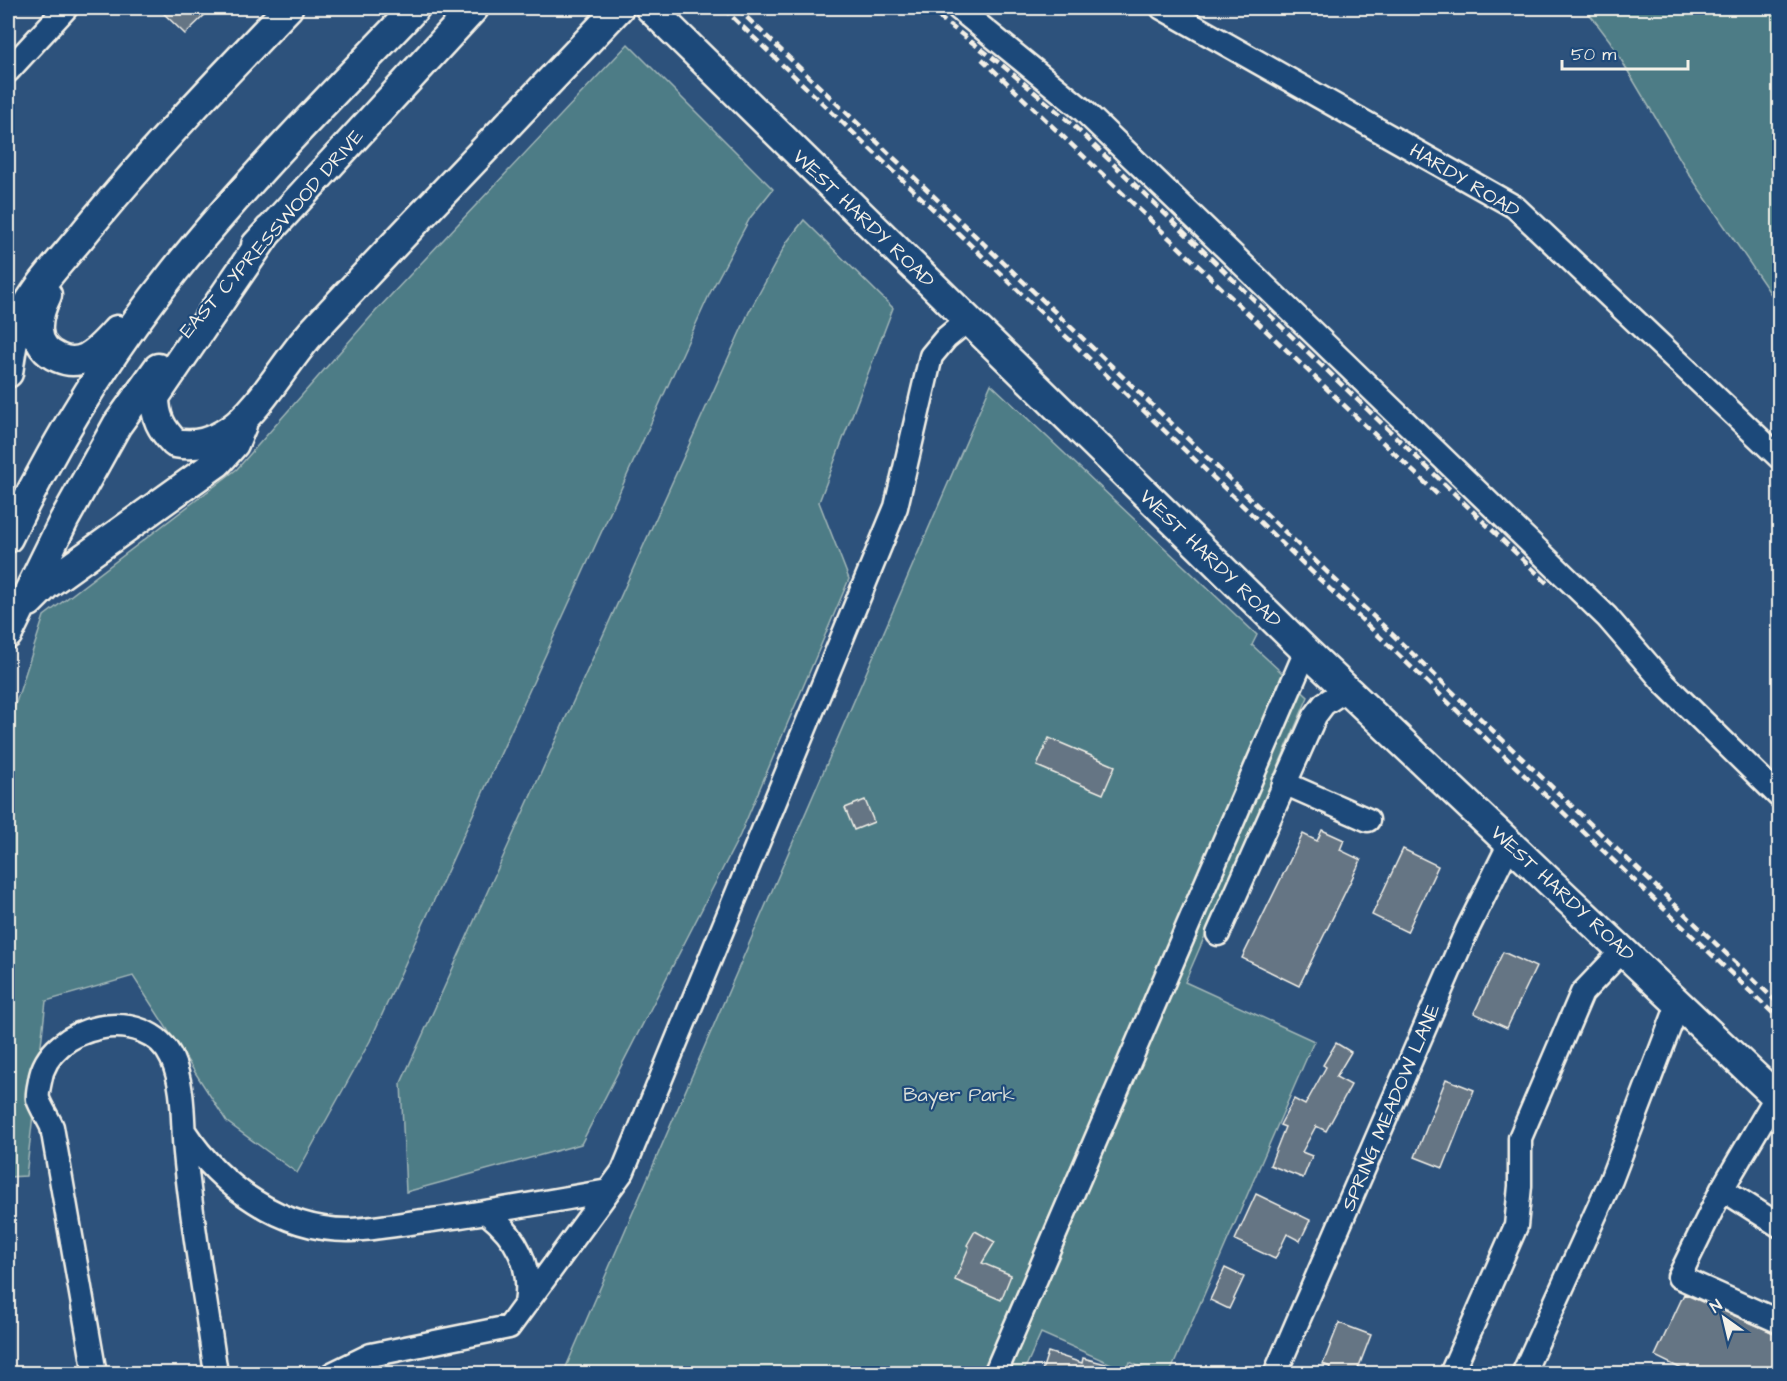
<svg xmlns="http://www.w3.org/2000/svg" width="1787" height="1381" font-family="'Architects Daughter',sans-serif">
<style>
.green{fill:#4e7c86;stroke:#a1b6b7;stroke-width:1.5}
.building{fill:#657484;stroke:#f4f1e8;stroke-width:1.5}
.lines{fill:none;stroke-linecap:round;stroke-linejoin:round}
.minor-casing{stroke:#f4f1e8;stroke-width:27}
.major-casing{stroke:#f4f1e8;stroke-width:33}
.minor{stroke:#1f4a7a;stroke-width:22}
.major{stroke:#1f4a7a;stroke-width:28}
.rail{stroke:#f4f1e8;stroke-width:4.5;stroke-dasharray:9 4.5;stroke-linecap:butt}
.labels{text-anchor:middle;stroke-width:4.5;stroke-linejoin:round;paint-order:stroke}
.street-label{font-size:20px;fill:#f4f1e8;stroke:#1f4a7a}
.park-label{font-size:20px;fill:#dbdfd9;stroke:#1f4a7a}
</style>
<rect width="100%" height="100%" fill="#2d527c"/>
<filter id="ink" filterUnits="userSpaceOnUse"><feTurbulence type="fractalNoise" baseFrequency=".0167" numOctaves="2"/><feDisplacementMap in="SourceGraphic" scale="12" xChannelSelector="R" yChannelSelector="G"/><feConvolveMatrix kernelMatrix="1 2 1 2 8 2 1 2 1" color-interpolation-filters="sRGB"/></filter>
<g filter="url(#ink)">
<path class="green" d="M1585 8H1779V306L1689 174 1610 41Z
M628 44 773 189 750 218 710 293 370 1041 297 1173 227 1122 133 976 46 1001 26 1176 8 1177V727L44 616 237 469 375 312Z
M804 220 893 308 819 502 849 579 740 835 581 1144 406 1192 401 1083 749 312 787 242Z
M991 384 1257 635 1252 645 1308 697 1185 982 1314 1041 1170 1373H1152L1130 1362 1127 1371 1041 1333 1023 1373 563 1374Z"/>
<path class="building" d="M158 8H212L185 34Z
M1049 738 1115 766 1103 794 1037 766Z
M865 800 874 822 854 830 845 808Z
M1322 830 1344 840 1340 850 1361 860 1299 986 1242 958 1303 834 1317 841Z
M1403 849 1438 866 1407 932 1372 915Z
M1503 952 1536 967 1507 1028 1474 1013Z
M1336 1043 1351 1052 1336 1077 1351 1085 1326 1131 1316 1126 1302 1152 1312 1156 1303 1178 1270 1165 1285 1127 1280 1125 1294 1099 1305 1105 1326 1067 1323 1065Z
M1446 1079 1474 1090 1443 1168 1415 1157Z
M1256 1194 1310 1220 1300 1241 1287 1234 1275 1259 1235 1240Z
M975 1231 995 1242 982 1263 1011 1275 1001 1300 955 1280 969 1247 967 1245Z
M1225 1268 1244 1277 1229 1309 1210 1300Z
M1684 1294 1779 1335V1374H1692L1655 1356Z
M1339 1323 1371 1335 1356 1374H1327L1330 1367 1323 1364Z
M1048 1352 1082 1363 1083 1358 1125 1369 1124 1374H1041Z"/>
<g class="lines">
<defs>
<path id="minor" d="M958 8 1083 110 1607 617 1665 684 1780 797
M1162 8 1515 207 1780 458
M8 71 66 8
M1284 783 1368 820
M1218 934 1315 716 1324 704 1347 689
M1776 1097 1722 1189 1780 1226
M184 1131C220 1186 282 1231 350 1230 377 1229 405 1223 432 1220 491 1212 550 1201 608 1191
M1722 1189 1679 1277 1780 1322
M487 1213C517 1237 532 1265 526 1304
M95 1374 52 1127C48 1118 41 1108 38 1099 37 1094 39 1086 40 1081 48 1024 147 1003 172 1059 185 1088 182 1123 185 1153 192 1227 206 1300 216 1374
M332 1374 371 1355 509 1327 623 1171 896 507 931 356 946 338 968 320
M995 1374 1306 651
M1275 1374 1467 930 1510 843
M1451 1374 1516 1226 1520 1186V1138L1582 993 1623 950
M1523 1374 1611 1180 1679 1002"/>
<path id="major" d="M650 8 1306 651 1780 1100
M269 230 155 397C155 417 161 429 175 443 196 447 212 442 230 430 261 409 288 357 315 329 415 221 518 115 619 8
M256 245 474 8
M47 295C36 317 30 347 59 358 68 362 77 362 86 358 98 352 108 340 117 330
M8 373C11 353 13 333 22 315 38 283 66 256 88 228 151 151 220 79 288 8
M8 538C54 443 110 351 176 269 250 177 334 93 415 8
M29 602 46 585 218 462 234 444 242 425
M8 634 64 520 117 425 158 368"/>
</defs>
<use href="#minor" class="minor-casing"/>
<use href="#major" class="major-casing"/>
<use href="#minor" class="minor"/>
<use href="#major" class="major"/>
<path class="rail" d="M723 8 1780 1020
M737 8 1780 1005
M927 8 1002 65 1072 124 1550 586
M982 59 1439 496"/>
</g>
</g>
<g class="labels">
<g class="street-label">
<text transform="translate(1465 180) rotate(31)" y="7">HARDY ROAD</text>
<text transform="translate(864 218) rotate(44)" y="7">WEST HARDY ROAD</text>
<text transform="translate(271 233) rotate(-49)" y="7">EAST CYPRESSWOOD DRIVE</text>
<text transform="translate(1211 558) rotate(44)" y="7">WEST HARDY ROAD</text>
<text transform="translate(1563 893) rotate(43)" y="7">WEST HARDY ROAD</text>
<text transform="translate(1390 1107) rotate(-67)" y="7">SPRING MEADOW LANE</text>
</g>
<g class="park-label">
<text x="959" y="1101">Bayer Park</text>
</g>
</g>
<rect width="1787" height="1381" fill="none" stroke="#1f4a7a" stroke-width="30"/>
<rect x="15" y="15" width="1757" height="1351" fill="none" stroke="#f4f1e8" stroke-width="2" filter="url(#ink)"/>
<g transform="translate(1724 1318) rotate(326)" stroke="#1f4a7a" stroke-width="4.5" paint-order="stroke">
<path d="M0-4.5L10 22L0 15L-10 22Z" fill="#f4f1e8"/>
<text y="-9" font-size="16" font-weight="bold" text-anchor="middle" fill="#f4f1e8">N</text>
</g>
<path d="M1562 60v9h126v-9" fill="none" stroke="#f4f1e8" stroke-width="3"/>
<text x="1571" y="60" font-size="18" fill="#f4f1e8" stroke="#1f4a7a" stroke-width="4.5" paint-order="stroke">50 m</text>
</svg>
